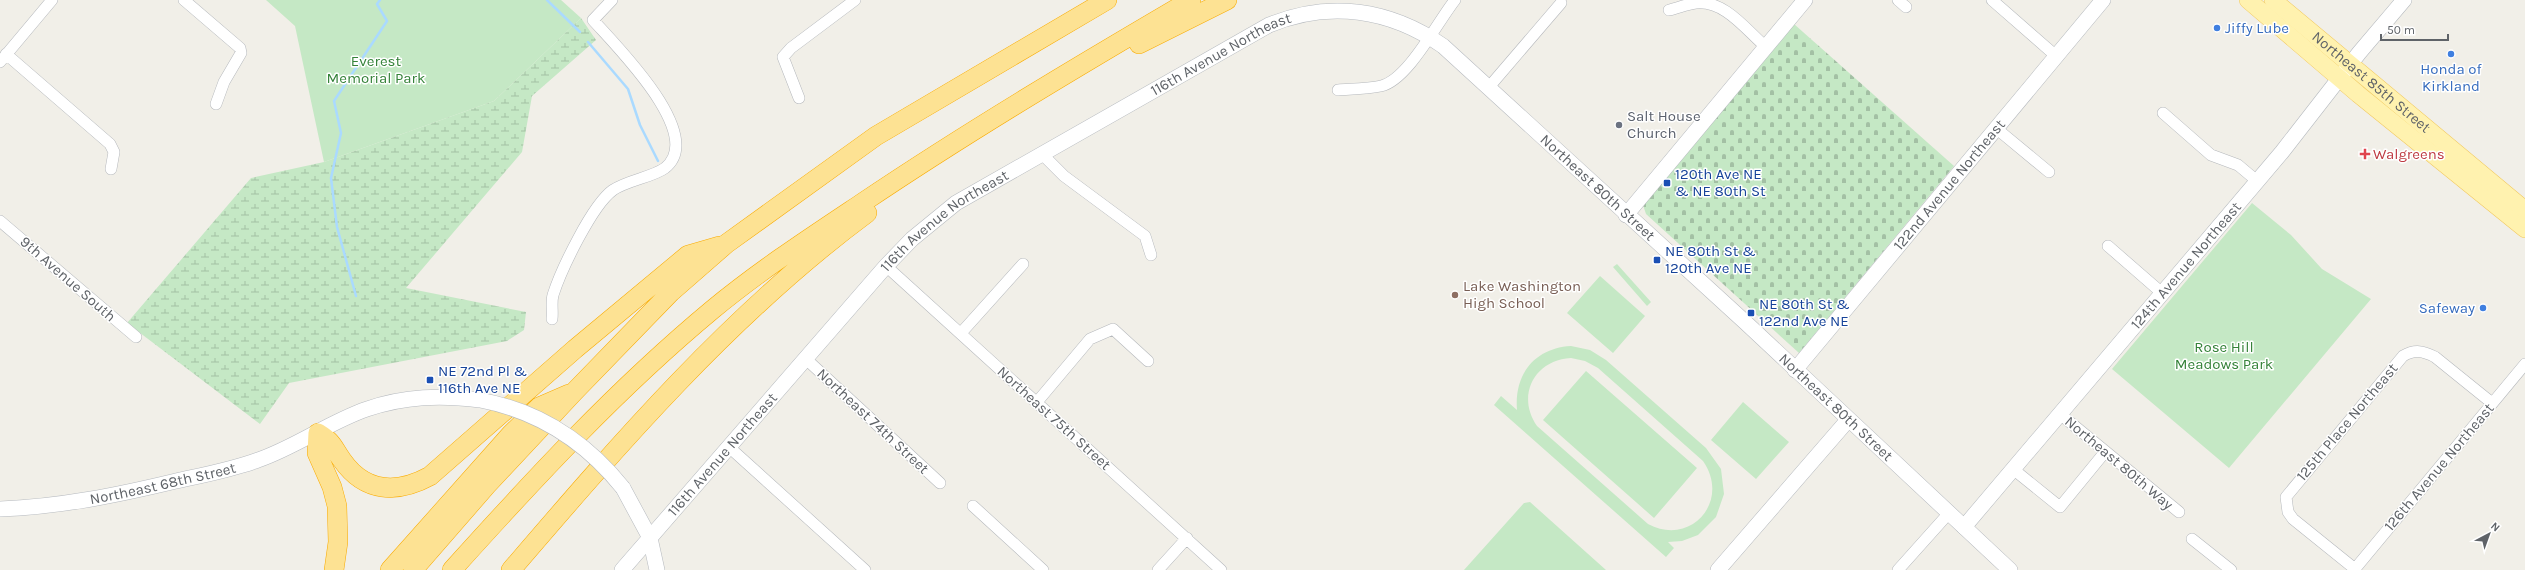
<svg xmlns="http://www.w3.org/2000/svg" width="2525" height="570" font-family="Karla,sans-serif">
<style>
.green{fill:#c5e8c5;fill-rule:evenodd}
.wetland{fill:url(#wetland-marsh)}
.cemetery{fill:url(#cemetery-stones)}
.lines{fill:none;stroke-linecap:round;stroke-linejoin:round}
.stream{stroke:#aadaff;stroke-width:2.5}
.street-casing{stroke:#b5b8bc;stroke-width:12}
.secondary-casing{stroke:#b6babf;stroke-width:16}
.primary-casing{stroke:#f2c960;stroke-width:18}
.highway-casing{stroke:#f9ab00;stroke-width:20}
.street{stroke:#fff;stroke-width:11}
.secondary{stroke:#fff;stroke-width:15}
.primary{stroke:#fff2af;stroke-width:17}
.highway{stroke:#fde293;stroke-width:19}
.secondary-bridge-casing{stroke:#b6babf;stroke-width:16;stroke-linecap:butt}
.secondary-bridge{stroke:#fff;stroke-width:15}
.shop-dot{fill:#3f7fe0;stroke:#fff;stroke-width:1.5}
.worship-dot{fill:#6b7280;stroke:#fff;stroke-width:1.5}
.health-dot{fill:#e0444e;stroke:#fff;stroke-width:1.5}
.transit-dot{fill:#1a4fb4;stroke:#fff;stroke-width:1.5}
.education-dot{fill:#8d6e63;stroke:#fff;stroke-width:1.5}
.labels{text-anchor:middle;stroke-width:3;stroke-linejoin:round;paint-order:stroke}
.shop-label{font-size:15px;fill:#366cbe;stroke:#fff;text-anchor:start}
.street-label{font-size:15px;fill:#5f6368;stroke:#fff}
.park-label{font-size:15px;fill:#348238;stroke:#fff}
.worship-label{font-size:15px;fill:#5b616d;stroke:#fff;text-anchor:start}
.health-label{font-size:15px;fill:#be3a42;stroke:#fff;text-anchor:start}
.transit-label{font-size:15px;fill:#164399;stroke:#fff;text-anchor:start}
.education-label{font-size:15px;fill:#785e54;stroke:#fff;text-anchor:start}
</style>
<defs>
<pattern id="wetland-marsh" width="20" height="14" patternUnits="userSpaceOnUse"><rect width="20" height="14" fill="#c5e8c5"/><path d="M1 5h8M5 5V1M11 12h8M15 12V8" fill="none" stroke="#a3c0a4"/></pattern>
<pattern id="cemetery-stones" width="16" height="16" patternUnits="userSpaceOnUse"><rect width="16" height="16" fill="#c5e8c5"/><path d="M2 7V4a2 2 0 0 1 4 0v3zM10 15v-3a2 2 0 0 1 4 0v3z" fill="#a3c0a4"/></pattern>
</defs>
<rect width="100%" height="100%" fill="#f1efe8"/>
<path class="green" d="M266 0H561L581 18 494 101 324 162 295 26Z
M2252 203 2291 235 2322 269 2371 299 2229 468 2112 369Z
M1617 264 1651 302 1647 306 1613 267Z
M1600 276 1645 316 1613 353 1567 313Z
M1571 346 1590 350 1606 360 1706 448 1721 469 1724 494 1716 517 1698 535 1682 541 1668 542 1674 548 1666 557 1494 405 1501 396 1517 410C1514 374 1535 348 1571 346ZM1571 358 1585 361 1598 368 1703 461C1731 501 1691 547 1648 524L1537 426C1516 396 1534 360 1571 358Z
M1586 371 1697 468 1654 518 1543 420Z
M1743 402 1789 442 1756 479 1711 440Z
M1530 502 1606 570H1464L1524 503Z"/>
<path class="wetland" d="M581 18 596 40 532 96 522 152 406 288 526 312 524 330 507 341 289 383 260 424 127 323 251 178 324 162 494 101Z"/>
<path class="cemetery" d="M1794 24 1954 166 1799 353 1646 214 1643 205Z"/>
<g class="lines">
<path class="stream" d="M547 0 580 32
M588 42 628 89 640 125 658 161
M356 296 337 227 331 178 341 133 334 101 387 21 377 4 380 0"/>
<defs>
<path id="street" d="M184 0 240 48 241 53 224 82 216 104
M1898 0 1906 7
M1992 0 2056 56
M1669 10C1678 8 1687 4 1696 3 1725 0 1746 30 1766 47
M6 54 110 144 114 152 111 169
M0 62 52 0
M1489 87 1561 3
M1338 90C1352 89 1368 89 1381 86 1408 80 1438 21 1455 0
M799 98 783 57 791 48 855 0
M2163 113 2211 155 2238 165 2257 181
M1997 129 2049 172
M1041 153 1064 176 1145 236 1151 255
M0 221 136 337
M2108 246 2162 293
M886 266 1221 570
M552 319C553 312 551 302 553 295 561 270 592 205 613 190 628 180 653 177 665 168 707 135 615 45 593 20L612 0
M961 333 1023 264
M806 359 940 483
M1037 402 1090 339 1113 329 1148 361
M2060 414 2179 512
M729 447 865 570
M2013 469 2060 507 2105 452
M973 506 1043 570
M2192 539 2231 570
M2355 569 2293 519 2288 512 2286 497 2403 356C2415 349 2423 351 2435 357L2492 403
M1158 570 1187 538
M1898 570 1949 513
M2354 570 2525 364"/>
<g id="secondary">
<path d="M1626 215 1805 0"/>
<path id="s1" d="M1795 370 2103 0"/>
<path d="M623 488 650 538 657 570"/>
<path id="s2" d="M0 509C59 507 118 495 176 481 203 475 231 470 258 460 296 447 329 422 367 409 405 396 441 395 480 400"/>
<path id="s3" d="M1964 527 2282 152 2359 53 2404 0"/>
<path id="s4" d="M622 570 886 266 912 239 956 203 1269 25C1329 0 1390 9 1443 46L1745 322 2010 570"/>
<path d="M1718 570 1848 420"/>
</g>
<g id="primary">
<path d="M2248 0 2358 94 2525 229"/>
<path id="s5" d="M2273 0 2525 210"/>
</g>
<path id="highway" d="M1139 44 1227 0
M334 570 338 542 337 506 332 487 317 453 318 433C334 443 332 446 342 460 365 493 397 494 430 476L575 349 688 255 719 246
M390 570 511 434 539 407 569 394
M413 570 487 485 574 392 671 292 726 244 876 136 1107 0
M452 570C534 479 617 389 712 310 759 271 811 237 862 203 969 131 1080 65 1191 0
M511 570C620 443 732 313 867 213"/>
</defs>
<use href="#street" class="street-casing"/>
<use href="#secondary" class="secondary-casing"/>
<use href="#primary" class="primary-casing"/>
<use href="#highway" class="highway-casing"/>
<use href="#street" class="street"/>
<use href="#secondary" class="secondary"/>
<use href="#primary" class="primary"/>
<use href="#highway" class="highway"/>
<defs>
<path id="secondary-bridge" d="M480 400C539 411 586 442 623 488"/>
</defs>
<use href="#secondary-bridge" class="secondary-bridge-casing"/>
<use href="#secondary-bridge" class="secondary-bridge"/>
</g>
<g class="shop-dot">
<circle cx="2217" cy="28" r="4"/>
<circle cx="2451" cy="54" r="4"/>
<circle cx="2483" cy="308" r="4"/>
</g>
<circle class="worship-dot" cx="1619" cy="125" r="4"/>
<path class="health-dot" d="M2363 148h4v4h4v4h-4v4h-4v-4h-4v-4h4z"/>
<g class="transit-dot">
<rect x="1663" y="179" width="8" height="8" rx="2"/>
<rect x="1653" y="256" width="8" height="8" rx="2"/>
<rect x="1747" y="309" width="8" height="8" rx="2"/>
<rect x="426" y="376" width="8" height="8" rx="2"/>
</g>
<circle class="education-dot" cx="1455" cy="295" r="4"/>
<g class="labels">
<g class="shop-label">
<text x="2225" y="33">Jiffy Lube</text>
<text x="2451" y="74" text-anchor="middle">Honda of<tspan x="2451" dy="17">Kirkland</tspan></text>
<text x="2475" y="313" text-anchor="end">Safeway</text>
</g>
<g class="street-label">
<text dy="5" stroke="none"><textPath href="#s4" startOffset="801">116th Avenue Northeast</textPath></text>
<text dy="5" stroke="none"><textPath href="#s5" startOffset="128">Northeast 85th Street</textPath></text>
<text dy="5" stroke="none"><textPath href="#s1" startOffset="241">122nd Avenue Northeast</textPath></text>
<text dy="5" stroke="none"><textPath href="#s4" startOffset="1250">Northeast 80th Street</textPath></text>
<text dy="5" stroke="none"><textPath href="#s4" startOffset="477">116th Avenue Northeast</textPath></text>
<text dy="5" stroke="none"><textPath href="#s3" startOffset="343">124th Avenue Northeast</textPath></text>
<text transform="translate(68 279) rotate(41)" y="5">9th Avenue South</text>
<text dy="5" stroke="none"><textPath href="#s4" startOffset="1574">Northeast 80th Street</textPath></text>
<text transform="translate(1054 418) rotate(42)" y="5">Northeast 75th Street</text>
<text transform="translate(873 421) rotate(43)" y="5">Northeast 74th Street</text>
<text transform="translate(2347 422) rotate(-50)" y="5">125th Place Northeast</text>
<text dy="5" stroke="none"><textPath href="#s4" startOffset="153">116th Avenue Northeast</textPath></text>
<text transform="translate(2119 463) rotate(40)" y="5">Northeast 80th Way</text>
<text transform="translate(2439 467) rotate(-50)" y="5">126th Avenue Northeast</text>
<text dy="5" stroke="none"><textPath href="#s2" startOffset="165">Northeast 68th Street</textPath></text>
</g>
<g class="park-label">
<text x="376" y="66">Everest<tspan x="376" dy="17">Memorial Park</tspan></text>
<text x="2224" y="352">Rose Hill<tspan x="2224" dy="17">Meadows Park</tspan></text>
</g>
<g class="worship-label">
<text x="1627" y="121">Salt House<tspan x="1627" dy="17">Church</tspan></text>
</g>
<g class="health-label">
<text x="2373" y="159">Walgreens</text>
</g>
<g class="transit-label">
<text x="1675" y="179">120th Ave NE<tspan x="1675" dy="17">&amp; NE 80th St</tspan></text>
<text x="1665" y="256">NE 80th St &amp;<tspan x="1665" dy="17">120th Ave NE</tspan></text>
<text x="1759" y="309">NE 80th St &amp;<tspan x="1759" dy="17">122nd Ave NE</tspan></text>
<text x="438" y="376">NE 72nd Pl &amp;<tspan x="438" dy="17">116th Ave NE</tspan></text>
</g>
<g class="education-label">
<text x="1463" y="291">Lake Washington<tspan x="1463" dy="17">High School</tspan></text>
</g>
</g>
<g transform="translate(2489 534) rotate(41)" stroke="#ffffff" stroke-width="3" paint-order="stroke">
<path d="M0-3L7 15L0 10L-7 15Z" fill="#5f6368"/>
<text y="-6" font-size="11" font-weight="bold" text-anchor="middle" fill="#5f6368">N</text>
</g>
<path d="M2381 34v6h67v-6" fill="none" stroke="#5f6368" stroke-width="2"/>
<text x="2387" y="34" font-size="12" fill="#5f6368" stroke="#ffffff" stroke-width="3" paint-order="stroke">50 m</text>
</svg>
